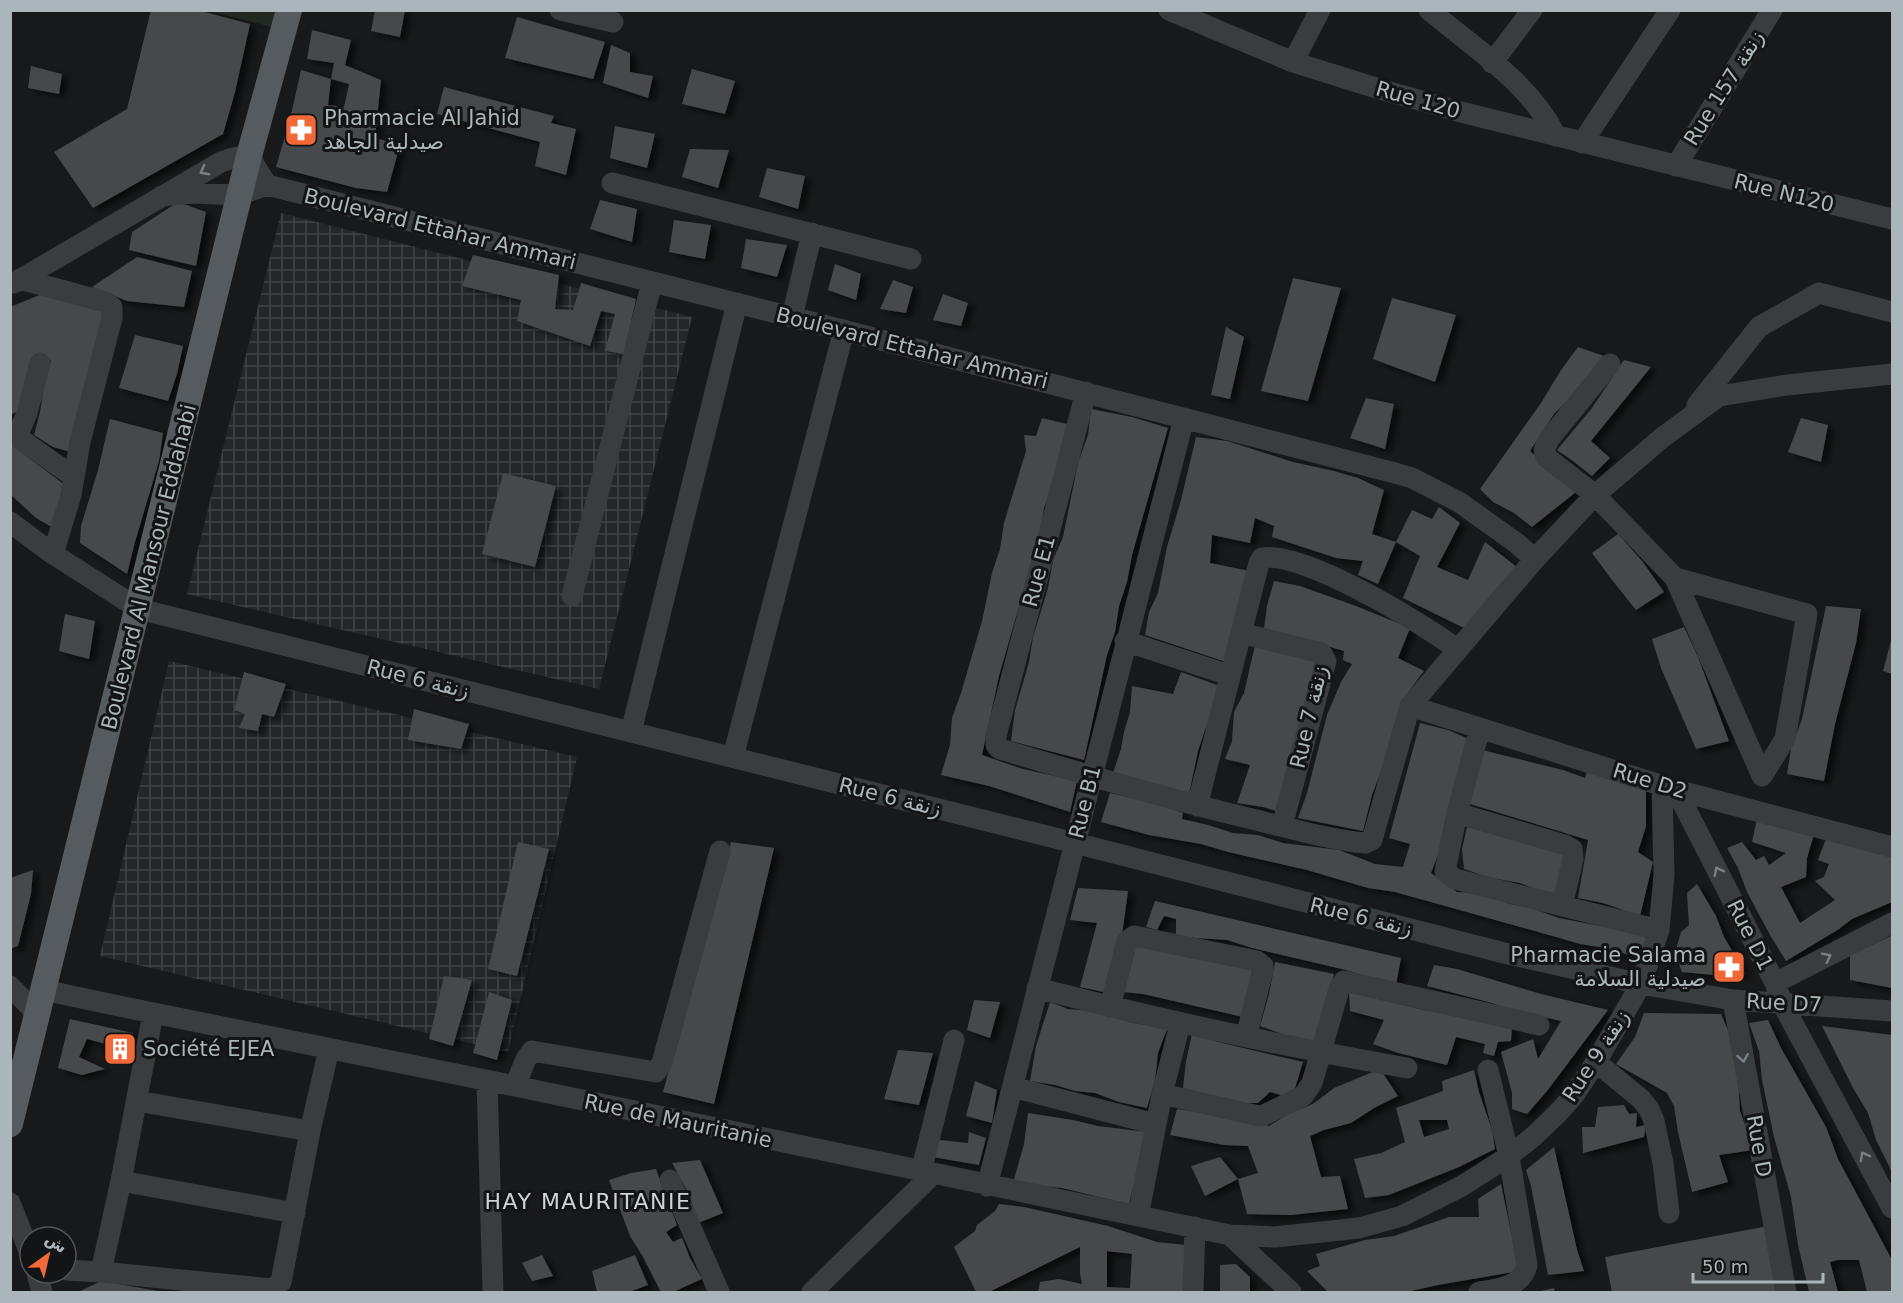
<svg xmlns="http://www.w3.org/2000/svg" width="1903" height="1303" font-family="'DejaVu Sans',Vazirmatn,sans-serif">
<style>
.industrial{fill:url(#industrial-grid)}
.grass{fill:url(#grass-tufts)}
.building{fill:#45484a;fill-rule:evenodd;filter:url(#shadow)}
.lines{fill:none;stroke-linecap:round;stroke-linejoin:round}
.minor{stroke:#393d3f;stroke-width:21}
.major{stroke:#555b5e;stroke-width:26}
.oneway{stroke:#788083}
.labels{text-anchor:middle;stroke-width:6;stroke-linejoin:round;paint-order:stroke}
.street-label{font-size:21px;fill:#abb6ba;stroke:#131415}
.poi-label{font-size:21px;fill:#abb6ba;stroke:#131415;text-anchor:start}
.neighbourhood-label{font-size:22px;letter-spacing:1.5px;fill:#ccd3d6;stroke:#131415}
</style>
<defs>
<pattern id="industrial-grid" width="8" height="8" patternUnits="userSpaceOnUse" patternTransform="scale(1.5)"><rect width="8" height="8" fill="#242627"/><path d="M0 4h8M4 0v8" fill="none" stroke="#414344"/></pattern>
<pattern id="grass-tufts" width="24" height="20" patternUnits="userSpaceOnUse" patternTransform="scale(1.5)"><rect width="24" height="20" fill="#222920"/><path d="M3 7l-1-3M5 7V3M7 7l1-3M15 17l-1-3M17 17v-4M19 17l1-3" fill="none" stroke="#3f463e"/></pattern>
<filter id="shadow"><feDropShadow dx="6" dy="3.5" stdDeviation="3" flood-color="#0009"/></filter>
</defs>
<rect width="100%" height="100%" fill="#18191a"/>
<path class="industrial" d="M281 213 692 317 599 689 187 594Z
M169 661 577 757 508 1052 100 956Z"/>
<path class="grass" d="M209 11H277L272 27Z"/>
<path class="building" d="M151 10H197L250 24 235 92 223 134 93 208 54 152 127 109Z
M375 10H405L400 37 371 31Z
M517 17 605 42 593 79 505 58Z
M312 30 351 40 345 65 381 80 375 138 400 145 387 192 356 188 276 167 290 119 301 70 331 79 328 105 344 107 349 84 331 79 334 63 307 59Z
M611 45 630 53V72L653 76 648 98 603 83Z
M31 66 62 74 59 94 28 88Z
M692 69 735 81 725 114 682 104Z
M444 87 554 116 551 123 576 129 566 175 535 166 540 142 437 114Z
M615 126 655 134 647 168 610 158Z
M690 149 729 150 718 188 682 177Z
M767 168 805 176 798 209 759 197Z
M600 200 637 209 632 242 590 229Z
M178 202 206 212 196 266 129 250 132 232Z
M674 220 711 225 705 259 669 252Z
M746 239 787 245 777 277 741 268Z
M473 255 559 275 555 309 573 310 581 283 636 299 624 354 605 351 615 314 601 311 590 346 517 321 521 300 462 286Z
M137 257 192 271 184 307 127 301 92 287Z
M835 264 861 274 856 300 828 290Z
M1293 278 1341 288 1308 401 1261 391Z
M893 280 913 287 906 313 880 309Z
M47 292 108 309 74 453 53 447 34 435 40 412 44 385 51 360 36 355 24 408 10 415V307Z
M943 294 968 303 961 326 933 320Z
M1392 298 1456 315 1435 382 1373 359Z
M1226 327 1244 337 1230 399 1211 395Z
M135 335 183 346 177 374 168 401 119 388Z
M1578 347 1604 356 1581 387 1554 414 1530 451 1576 492 1532 527 1514 513 1493 502 1480 489 1541 403 1561 370Z
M1624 360 1651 367 1591 441 1610 458 1592 476 1573 461 1557 450 1592 408Z
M1366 398 1394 404 1385 449 1350 438Z
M1091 409 1132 417 1168 428 1132 555 1127 582 1119 606 1115 632 1107 655 1084 760 1011 741 1015 710 1029 662 1033 637 1048 588 1053 560 1063 537 1078 463 1088 435Z
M1042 418 1067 424 1053 483 1044 508 1040 533 999 676 982 755 1023 769 1077 781 1070 812 989 786 941 775 950 745 952 718 961 693 982 621 992 573 1000 549 1004 523 1026 451 1024 435 1036 436Z
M1801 418 1828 425 1821 462 1788 452Z
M110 419 163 433 159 461 135 542 127 574 80 543 81 526 98 470Z
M1196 437 1227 441 1293 462 1334 471 1358 478 1384 490 1372 534 1396 542 1378 584 1358 575 1363 561 1336 558 1272 537 1274 526 1255 518 1250 543 1212 535 1210 563 1250 571 1226 662 1145 635 1149 612 1158 593 1167 547 1181 500Z
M10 444 69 488 55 529 36 518 10 494Z
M503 473 556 486 535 567 482 554Z
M1439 507 1460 523 1437 567 1468 580 1485 542 1518 568 1464 628 1403 598 1420 556 1396 542 1412 510 1432 519Z
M1618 534 1642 561 1664 592 1636 610 1612 580 1592 553Z
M1274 581 1300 586 1356 606 1410 628 1398 658 1424 671 1406 695 1389 750 1372 795 1363 831 1298 818 1307 793 1327 715 1341 682 1352 664 1343 660 1344 651 1264 628 1267 606Z
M1826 606 1861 609 1856 643 1835 724 1824 781 1787 774 1791 749 1802 719Z
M65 614 95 621 89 659 59 651Z
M1684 627 1698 657 1729 741 1696 749 1661 668 1652 639Z
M1892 637V674L1883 671Z
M1255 645 1289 653 1322 664 1283 813 1263 807 1237 803 1250 765 1225 759 1232 741 1234 712 1244 693Z
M244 672 286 684 274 717 262 714 258 731 239 728 245 714 234 710Z
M1181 672 1220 686 1198 751 1189 794 1113 773 1121 749 1124 732 1130 712 1132 686 1173 694Z
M414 709 469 724 461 749 408 740Z
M1420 723 1448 730 1471 740 1440 850 1431 873 1457 892 1481 893 1510 904 1531 908 1559 918 1646 935 1642 960 1612 949 1580 944 1556 937 1395 892 1368 888 1307 870 1228 852 1201 844 1149 835 1101 822 1110 793 1158 804 1183 813 1182 819 1208 825 1233 833 1258 835 1283 843 1339 850 1375 864 1403 867 1410 844 1389 838Z
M1482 750 1563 770 1585 778 1587 772 1646 786V826L1638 852 1653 862 1640 916 1603 903 1578 898 1588 840 1470 804 1474 777Z
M1757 818 1815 831 1807 858 1806 877 1781 887 1800 923 1835 900 1815 881 1824 877 1829 864 1818 860 1826 839 1892 857V902L1852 919 1839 929 1786 961 1770 935 1747 892 1738 868 1727 848 1742 842 1756 860 1764 856 1769 865 1786 853 1752 842Z
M1467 827 1568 854 1556 897 1520 883 1488 877 1464 869 1462 849Z
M518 842 549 849 517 976 488 969Z
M731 842 774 848 714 1104 663 1092Z
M33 870 31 894 18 946 10 949V878Z
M1697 884 1716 916 1724 937 1746 974 1713 975 1682 972 1675 953 1681 932 1689 925 1687 893Z
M1078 888 1128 891 1123 928 1108 993 1080 987 1097 923 1070 920Z
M1155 901 1401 958 1396 985 1346 970 1252 948 1227 940 1196 938 1176 935V919L1164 916 1157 930 1146 927Z
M1891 936H1892V988L1850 980V955Z
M1135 945 1252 970 1250 996 1243 1017 1143 994 1123 992Z
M1275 962 1334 974 1317 1042 1288 1036 1260 1026 1269 994Z
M1434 965 1457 969 1541 994 1608 1010 1547 1091 1527 1114 1512 1109V1093L1501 1052 1533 1039 1538 1059 1561 1021 1512 1010 1492 1003 1427 986Z
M444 976 472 980 453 1046 429 1039Z
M489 992 512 1000 497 1060 473 1053Z
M1349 992 1424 1010 1459 1015 1512 1027 1511 1041 1498 1042 1494 1056 1483 1053 1485 1044 1456 1037 1447 1065 1398 1053 1373 1044 1384 1020 1350 1011Z
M974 1000 1000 1002 990 1038 967 1030Z
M1050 1002 1068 1009 1091 1011 1134 1023 1167 1029 1158 1053 1155 1080 1147 1108 1119 1102 1095 1093 1075 1091 1055 1085 1030 1081 1036 1046Z
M1644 1013 1721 1014 1731 1037 1738 1082 1740 1111 1754 1150 1719 1155 1728 1182 1692 1192 1678 1132 1674 1106 1667 1093 1616 1064 1635 1037Z
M70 1019 133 1033 129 1052 109 1053V1045L87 1039 79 1057 105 1069 82 1075 58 1068Z
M1768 1020 1781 1048 1826 1127 1838 1159 1892 1260V1292H1867L1859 1260H1838L1830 1262 1838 1292H1809L1798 1245 1791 1197 1774 1137 1762 1080 1759 1051 1749 1023Z
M1822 1026 1892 1035V1172L1876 1140 1868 1113 1853 1088Z
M1192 1034 1218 1042 1303 1062 1292 1098 1270 1092 1258 1103H1234L1183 1088 1186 1061Z
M898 1050 933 1053 919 1105 884 1099Z
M1380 1069 1398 1096 1374 1108 1351 1123 1324 1130 1310 1136 1321 1177 1340 1176 1348 1209 1291 1215 1247 1214 1238 1179 1258 1173 1248 1146 1224 1145 1170 1135 1177 1109 1231 1117 1269 1126 1290 1113 1313 1104 1334 1088Z
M1474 1070 1479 1092 1492 1130 1495 1149 1459 1167 1389 1195 1365 1198 1354 1159 1381 1153 1405 1142 1396 1108 1443 1091 1442 1081ZM1419 1120H1447L1449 1129 1424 1137Z
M975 1081 997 1090 992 1123 966 1116Z
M1624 1105 1629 1114 1637 1113 1636 1127 1646 1125 1644 1137 1583 1153 1582 1127H1595L1598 1107Z
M1028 1113 1073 1120 1098 1126 1147 1132 1129 1204 1062 1188 1013 1183 1024 1144Z
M969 1132 986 1138 979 1165 927 1156 931 1139 968 1143Z
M1554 1147 1577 1250 1584 1271 1548 1275 1531 1186 1526 1170Z
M1220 1157 1238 1179 1205 1196 1191 1166Z
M700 1160 723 1213 698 1223 689 1194 672 1163Z
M656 1169 677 1225 666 1232 673 1242 682 1238 690 1258 702 1279 673 1292H661L643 1257 630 1236 609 1180 631 1173Z
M1501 1184 1519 1271 1438 1285 1406 1292H1328L1307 1271 1320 1266 1316 1254 1365 1240 1394 1236 1449 1217H1479L1478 1199Z
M999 1204 1024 1207 1108 1226 1157 1242 1186 1245 1187 1292H1038L1040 1282 1059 1279 1082 1284 1080 1274V1247L989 1292H976L954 1247 975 1231 977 1225 995 1211ZM1107 1251 1132 1254 1130 1288 1107 1287Z
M1768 1226 1781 1292H1612L1605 1257Z
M542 1255 553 1276 532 1281 522 1263Z
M635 1255 648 1285 629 1292H597L592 1271Z
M1236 1264 1250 1277V1292H1220V1265Z
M101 1281 158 1291V1292H78Z
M1554 1288 1555 1292H1540V1291Z"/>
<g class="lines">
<path class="minor" d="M560 10 613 22
M1169 10 1293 62 1376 88 1457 111 1892 219
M1429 10C1473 47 1530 83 1556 136
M1293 62 1320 10
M1492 63 1532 10
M1582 143 1670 10
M1676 166 1772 10
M612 183 911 259
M162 196 194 193 239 195 267 185 792 317 1395 473 1412 478 1459 502 1515 542 1535 559
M20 279 105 302 112 307V318L80 442 71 495 53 554
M14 283 221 162 233 158 249 156 267 185
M792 317 812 233
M1610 364 1549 439 1544 450 1546 457 1595 495 1675 578 1807 614 1785 739 1762 776 1675 578
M1086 392 996 736V745L1000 749C1084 774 1167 799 1252 819 1289 828 1327 839 1365 843L1372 840 1410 706 1535 559 1595 495 1663 437 1719 396 1787 385 1892 374
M1697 405 1759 327 1819 293 1892 312
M10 432 74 477
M17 437 27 413 40 363
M10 522 53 554 139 609 1075 843 1504 953 1641 984 1733 1000 1892 1011
M572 596 652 282
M1241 633 1318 652 1322 654 1326 661 1282 826
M1125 641 1229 675
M1410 706 1676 790 1892 847
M1480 728 1457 813 1445 871 1455 879 1659 930
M631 732 737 303
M733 757 844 330
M1676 790 1775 983 1782 1003 1892 1208
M1197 806 1259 563 1262 558C1303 550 1423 624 1457 649
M1457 813 1565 845 1572 849 1573 859 1562 906
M1775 983 1892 923
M10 986 38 1015
M1037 988C1160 1020 1283 1046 1407 1068
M44 990 109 1004 515 1086 1230 1235 1291 1292
M1733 1000 1786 1292
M1110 1007 1127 941 1134 936 1257 961 1263 966V970L1246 1037
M1596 1062 1641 1099 1649 1109 1654 1121 1663 1163 1669 1213
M487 1081 493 1292
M515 1086 526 1059 532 1051 656 1072 662 1063 720 851
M1013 1087 1155 1124
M1162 1094 1259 1116 1264 1115 1303 1096 1312 1083 1339 989 1344 981 1539 1025
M137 1101 310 1131
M921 1172 954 1040
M670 1180 719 1292
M121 1181 295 1213
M987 1186 1184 418
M10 1203 30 1253
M1138 1216 1162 1094 1180 1024
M1230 1235 1275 1237 1359 1228 1402 1216 1462 1186 1509 1156 1534 1136 1558 1113 1574 1095 1596 1062 1641 984 1659 930 1664 875 1662 785
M66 1270 101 1272 272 1289 281 1282 310 1131 329 1049
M101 1272 121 1181 153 1014
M37 1273 42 1292
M812 1292 933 1174
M1193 1292 1195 1227
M1479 1292C1498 1289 1522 1287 1527 1265L1509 1156 1488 1070"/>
<path class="major" d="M10 1124 249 156 289 10"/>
</g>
<defs><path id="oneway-chevron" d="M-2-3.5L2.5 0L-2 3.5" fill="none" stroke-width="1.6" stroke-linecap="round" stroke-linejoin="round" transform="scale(1.5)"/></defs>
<g class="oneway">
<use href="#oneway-chevron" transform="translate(204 171) rotate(152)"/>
<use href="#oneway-chevron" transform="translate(1718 871) rotate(-117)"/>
<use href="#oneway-chevron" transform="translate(1827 957) rotate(-27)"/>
<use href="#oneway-chevron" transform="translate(1743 1058) rotate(80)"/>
<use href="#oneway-chevron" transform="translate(1864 1156) rotate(-119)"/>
</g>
<defs>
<symbol id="pharmacy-square" viewBox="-11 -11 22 22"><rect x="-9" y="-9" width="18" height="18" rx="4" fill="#f16939" stroke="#131415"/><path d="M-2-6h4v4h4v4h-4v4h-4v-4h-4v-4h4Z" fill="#fff"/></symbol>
<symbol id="building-square" viewBox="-11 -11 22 22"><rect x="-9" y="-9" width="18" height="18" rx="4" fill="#f16939" stroke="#131415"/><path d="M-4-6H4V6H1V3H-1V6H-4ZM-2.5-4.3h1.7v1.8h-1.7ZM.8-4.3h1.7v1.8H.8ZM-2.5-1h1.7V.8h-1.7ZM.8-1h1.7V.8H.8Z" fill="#fff"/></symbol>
</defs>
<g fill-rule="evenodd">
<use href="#pharmacy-square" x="282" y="111" width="38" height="38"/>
<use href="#pharmacy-square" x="1710" y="948" width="38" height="38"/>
<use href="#building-square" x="101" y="1030" width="38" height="38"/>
</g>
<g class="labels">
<g class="street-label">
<text transform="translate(1724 88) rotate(-58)" y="7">Rue 157 زنقة</text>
<text transform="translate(1418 100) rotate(16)" y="7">Rue 120</text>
<text transform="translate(1784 193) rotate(14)" y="7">Rue N120</text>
<text transform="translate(440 229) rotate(14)" y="7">Boulevard Ettahar Ammari</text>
<text transform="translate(912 348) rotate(14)" y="7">Boulevard Ettahar Ammari</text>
<text transform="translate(149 567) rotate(-76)" y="7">Boulevard Al Mansour Eddahabi</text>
<text transform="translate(1039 571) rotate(-75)" y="7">Rue E1</text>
<text transform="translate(418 679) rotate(14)" y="7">Rue 6 زنقة</text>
<text transform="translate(1309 717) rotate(-77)" y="7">Rue 7 زنقة</text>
<text transform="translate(1650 781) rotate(17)" y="7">Rue D2</text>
<text transform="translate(890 797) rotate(14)" y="7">Rue 6 زنقة</text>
<text transform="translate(1085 802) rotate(-76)" y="7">Rue B1</text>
<text transform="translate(1361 917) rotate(14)" y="7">Rue 6 زنقة</text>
<text transform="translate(1750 935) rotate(63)" y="7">Rue D1</text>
<text transform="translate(1784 1003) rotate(3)" y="7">Rue D7</text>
<text transform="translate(1596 1056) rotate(-57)" y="7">Rue 9 زنقة</text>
<text transform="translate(678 1121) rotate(12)" y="7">Rue de Mauritanie</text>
<text transform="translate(1759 1146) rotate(80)" y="7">Rue D</text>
</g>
<g class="poi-label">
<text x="324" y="125">Pharmacie Al Jahid<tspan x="324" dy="24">صيدلية الجاهد</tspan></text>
<text x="1706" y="962" text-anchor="end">Pharmacie Salama<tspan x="1706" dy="24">صيدلية السلامة</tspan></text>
<text x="143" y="1056">Société EJEA</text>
</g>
<g class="neighbourhood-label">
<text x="588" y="1209">HAY MAURITANIE</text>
</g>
</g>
<rect width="1903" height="1303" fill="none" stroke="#abb6ba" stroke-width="24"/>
<g transform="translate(48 1255) rotate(34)"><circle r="28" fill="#131415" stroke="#505557" stroke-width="1.5"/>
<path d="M0-4.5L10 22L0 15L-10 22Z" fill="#f16939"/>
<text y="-9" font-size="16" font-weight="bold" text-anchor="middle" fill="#abb6ba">ش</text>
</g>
<path d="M1693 1273v9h130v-9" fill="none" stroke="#abb6ba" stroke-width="3"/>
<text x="1702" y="1273" font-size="18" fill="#abb6ba" stroke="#131415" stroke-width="4.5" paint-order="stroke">50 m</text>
</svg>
